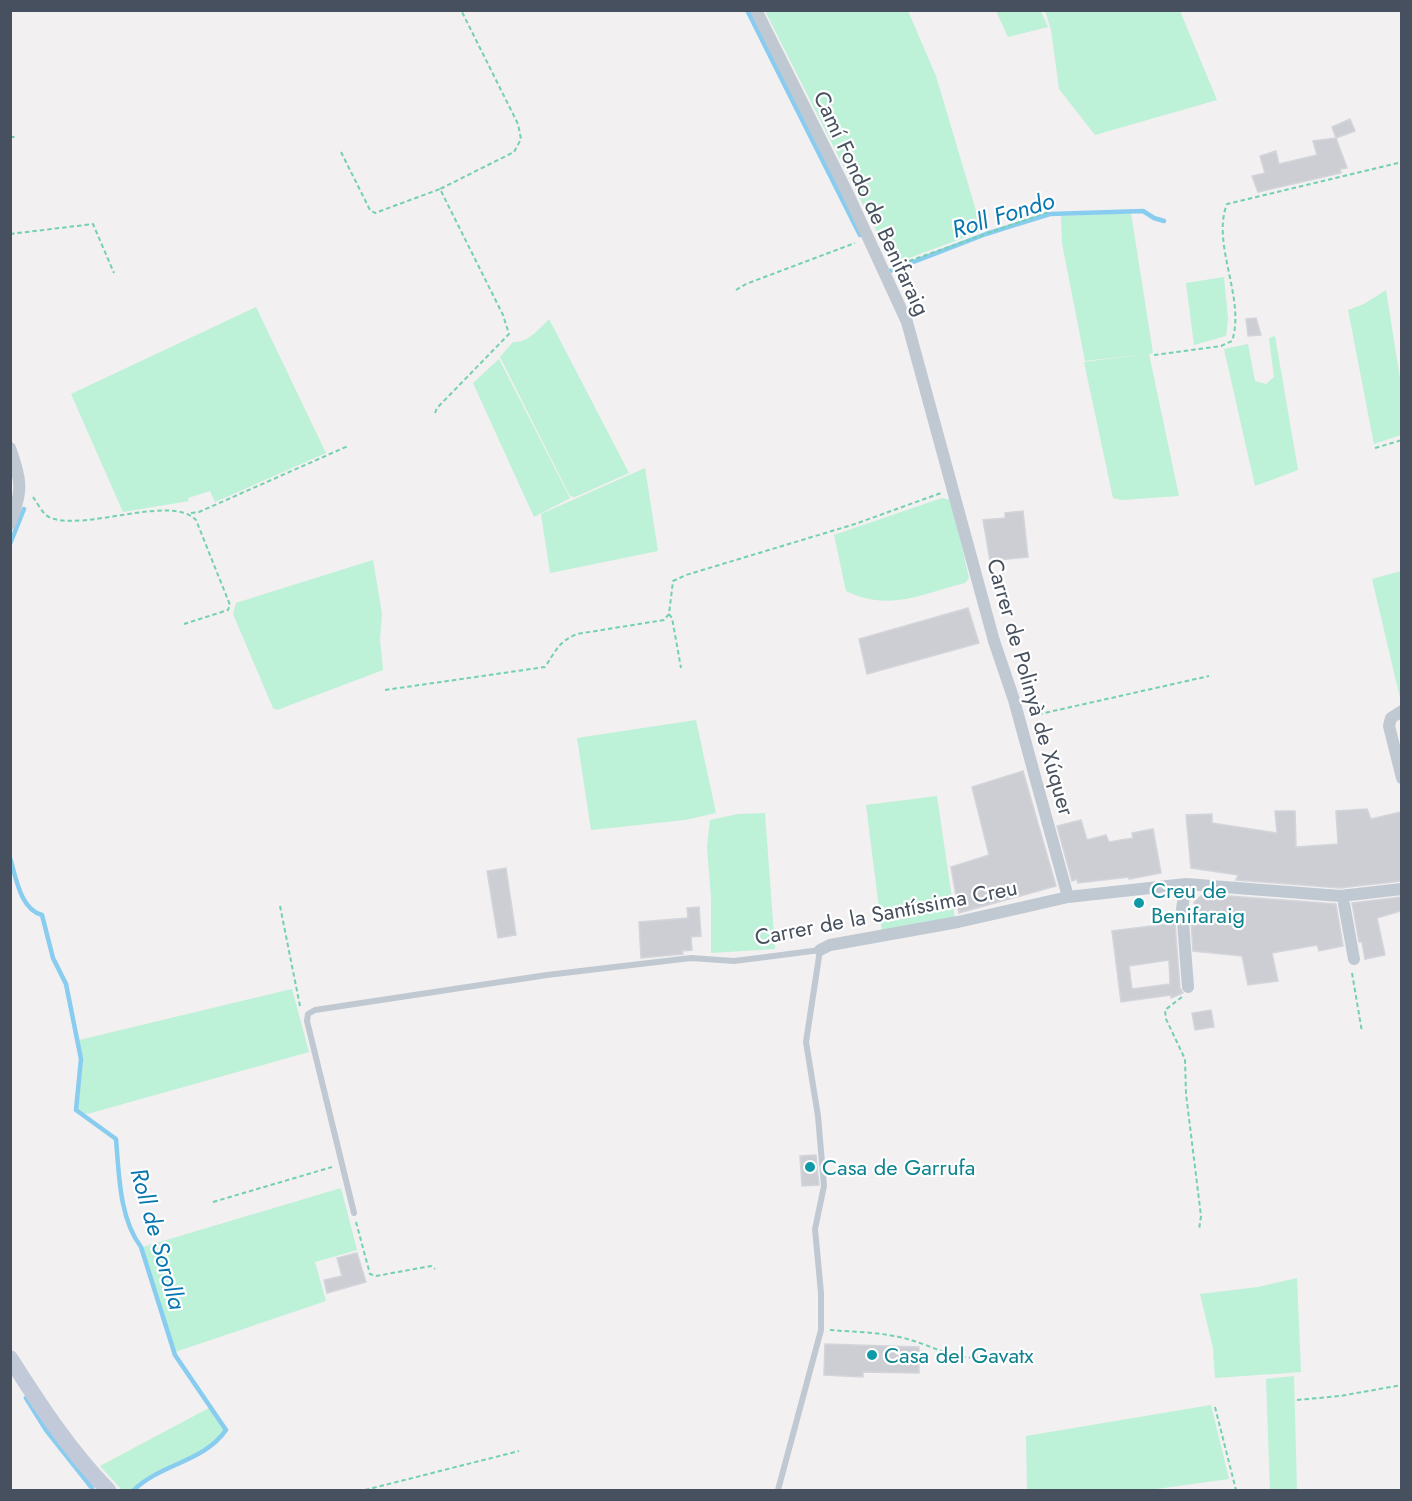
<svg xmlns="http://www.w3.org/2000/svg" width="1412" height="1501" font-family="Jost,sans-serif">
<style>
.green{fill:#bdf1d8}
.lines{fill:none;stroke-linecap:round;stroke-linejoin:round}
.stream{stroke:#88ccf0;stroke-width:4.5}
.building{fill:#ccced4;stroke:#d3d5db;stroke-width:1.5;fill-rule:evenodd}
.path{stroke:#73d1af;stroke-width:2;stroke-dasharray:4.5 3;stroke-linecap:butt}
.lane{stroke:#c0c8d2;stroke-width:6}
.street{stroke:#c0c8d2;stroke-width:12}
.secondary{stroke:#c2cad9;stroke-width:16}
.culture-dot{fill:#0f9aa8;stroke:#fff;stroke-width:2}
.labels{text-anchor:middle;stroke-width:4.5;stroke-linejoin:round;paint-order:stroke}
.street-label{font-size:22px;fill:#47505e;stroke:#fff}
.culture-label{font-size:22px;fill:#0d838f;stroke:#fff;text-anchor:start}
.water-label{font-size:24px;font-style:italic;fill:#0776b1;stroke:#fff}
</style>
<rect width="100%" height="100%" fill="#f2f0f0"/>
<path class="green" d="M765 11H908L936 76 982 231 893 264Z
M996 11H1041L1048 27 1008 37Z
M1045 11H1180L1217 100 1095 135 1059 89 1051 30Z
M1131 213 1153 353 1149 354 1179 496 1122 500 1113 498 1084 362 1146 354 1085 361 1062 243 1061 216Z
M1224 277 1228 319 1226 336 1194 345 1186 283Z
M1386 290 1401 385V435L1374 444 1348 310 1364 304Z
M256 307 326 453 215 502 210 491 188 498 189 501 123 512 71 394Z
M549 319 629 473 575 497 570 496 500 357 513 342C528 343 539 329 549 319Z
M1275 336 1298 470 1255 486 1224 349 1248 344 1255 381 1266 384 1274 377 1269 338Z
M499 359 570 498 534 517 473 383Z
M645 468 658 551 550 573 541 514Z
M942 498 951 500 969 578 965 583C921 594 890 612 846 591L834 535Z
M373 560 382 614 380 639 383 670 277 710 273 708 233 614 236 603Z
M1401 571 1402 697 1400 698 1372 579Z
M696 720 716 813 685 820 591 830 577 738Z
M937 796 955 919 882 932 866 805Z
M765 813 775 949 711 953V898L707 847 710 820 738 814Z
M292 989 309 1052 91 1113 84 1114 78 1109 83 1060 79 1040Z
M341 1188 357 1250 315 1262 326 1301 175 1352 143 1247Z
M1297 1278 1301 1372 1215 1378 1213 1348 1200 1294 1258 1287Z
M1294 1376 1297 1490H1270L1266 1379Z
M1211 1405 1229 1479 1149 1490H1027L1026 1436Z
M209 1408 225 1431C201 1461 158 1464 132 1490H122L100 1466Z"/>
<g class="lines">
<path class="stream" d="M747 10 860 235
M890 271 986 234 1050 214 1143 211 1154 218 1164 221
M10 544 24 509
M10 858C16 877 20 909 42 915L53 958 66 984 81 1059 76 1110 116 1139C119 1173 119 1218 141 1247L175 1355 226 1430C204 1462 160 1464 134 1490
M26 1398 46 1430 92 1488"/>
</g>
<path class="building" d="M1350 119 1355 131 1336 138 1332 127Z
M1336 138 1347 168 1340 169 1341 173 1258 192 1252 176 1265 173 1260 156 1276 151 1279 164 1317 155 1313 141Z
M1256 318 1261 335 1248 336 1246 319Z
M1023 511 1028 557 990 561 983 520 1005 518V513Z
M968 608 979 643 867 674 859 639Z
M1023 771 1056 886 959 913 951 867 989 855 972 787Z
M1367 809 1371 819 1401 812V881L1340 888 1236 880 1238 875 1191 868 1186 815 1212 814V823L1277 833 1275 811H1295L1296 847 1338 844 1336 811Z
M1081 820 1087 840 1106 835 1109 842 1133 838 1132 833 1153 829 1161 873 1129 879V877L1078 883 1077 879 1072 881 1057 826Z
M506 868 516 935 498 938 487 871Z
M1203 894 1336 904 1343 946 1319 951 1317 945 1272 953 1278 981 1248 985 1242 956 1193 951 1191 921 1197 920 1194 902Z
M1401 897V911L1377 918 1385 955 1365 959 1362 942H1359L1352 903Z
M699 907 701 936 691 937 692 950 682 951 683 954 641 958 639 922 688 918 687 908Z
M1175 923 1180 988 1183 993 1171 998V995L1121 1002 1112 931ZM1169 960 1170 984 1132 989 1129 966Z
M1211 1010 1214 1027 1195 1030 1192 1013Z
M816 1155 819 1185 802 1186 800 1156Z
M357 1253 366 1282 327 1293 324 1280 342 1276 337 1258Z
M825 1344 919 1347V1373L863 1372V1377L824 1375Z"/>
<g class="lines">
<path class="path" d="M10 137H17
M341 152 370 210 375 213 440 189
M10 234 93 224 114 273
M895 266 1048 212
M736 290 746 284 855 243
M1154 355 1221 346 1232 341C1246 299 1211 244 1227 204L1402 162
M435 413 437 408 509 334 503 315 440 189 514 152 521 139 518 124 461 10
M1375 448 1402 440
M33 497C38 504 43 515 51 518 87 531 171 494 196 520L230 605 228 610 184 624
M191 513 199 512 348 446
M669 614 672 618 681 668
M385 690 545 667C555 652 559 641 577 634L664 620 669 614 673 581 686 575 855 524 941 493
M1031 716 1209 676
M280 906 300 1006
M1352 973 1362 1032
M1182 997 1165 1010 1166 1019 1185 1059 1186 1094 1201 1216 1199 1230
M213 1202 332 1167
M356 1222 370 1274 376 1276 431 1266 435 1269
M830 1330C852 1332 877 1332 899 1337 933 1344 952 1362 988 1357
M1297 1400 1340 1396 1402 1385
M1215 1407 1236 1490
M365 1490 519 1451"/>
<path class="lane" d="M354 1213 307 1021 308 1014 315 1010 547 975 691 958 734 961 820 950 806 1042 818 1116 824 1186 815 1229 821 1293V1330L778 1490"/>
<path class="street" d="M756 10 848 194 907 322 994 641 1014 700 1068 897
M10 448C22 483 23 490 10 524
M1402 711 1391 718 1389 726 1402 778
M1186 884 1182 909 1188 987
M1344 904 1354 959
M820 950 830 945 958 922 1068 897 1186 884 1340 896 1402 889"/>
<path class="secondary" d="M10 1358C40 1405 69 1450 108 1490"/>
</g>
<g class="culture-dot">
<circle cx="1139" cy="903" r="6"/>
<circle cx="810" cy="1167" r="6"/>
<circle cx="872" cy="1355" r="6"/>
</g>
<g class="labels">
<g class="street-label">
<text transform="translate(872 203) rotate(65)" y="8">Camí Fondo de Benifaraig</text>
<text transform="translate(1031 687) rotate(74)" y="8">Carrer de Polinyà de Xúquer</text>
<text transform="translate(886 912) rotate(-11)" y="8">Carrer de la Santíssima Creu</text>
</g>
<g class="culture-label">
<text x="1151" y="898">Creu de<tspan x="1151" dy="25">Benifaraig</tspan></text>
<text x="822" y="1175">Casa de Garrufa</text>
<text x="884" y="1363">Casa del Gavatx</text>
</g>
<g class="water-label">
<text transform="translate(1003 215) rotate(-17)" y="8">Roll Fondo</text>
<text transform="translate(158 1239) rotate(74)" y="8">Roll de Sorolla</text>
</g>
</g>
<rect width="1412" height="1501" fill="none" stroke="#47505e" stroke-width="24"/>
</svg>
